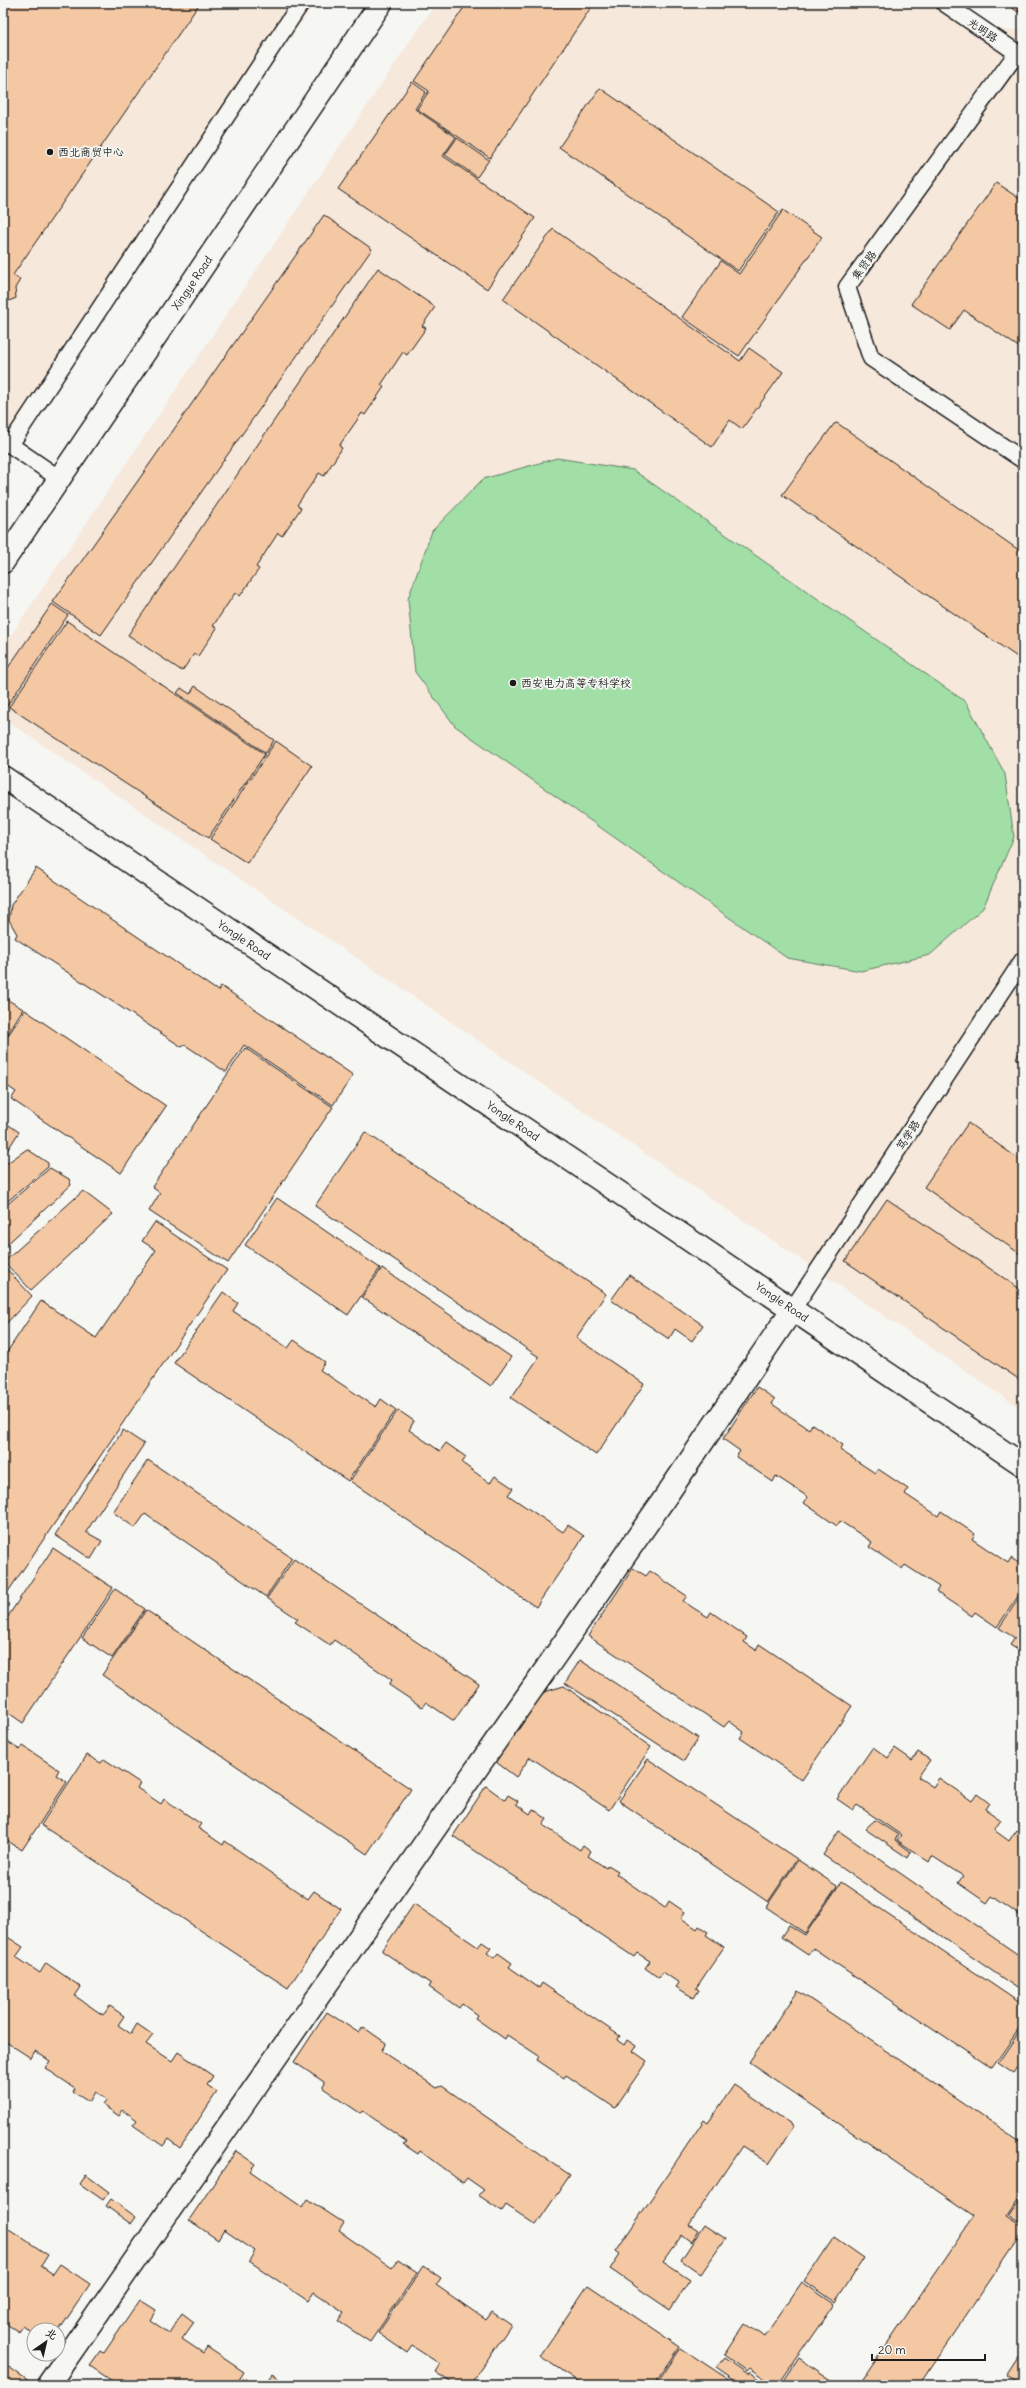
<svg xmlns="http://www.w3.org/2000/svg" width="1026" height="2388" font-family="Delius,'LXGW WenKai TC',sans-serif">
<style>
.built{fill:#f6e8db}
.green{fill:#a1dfa7;stroke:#5e7e62}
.building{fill:#f5c8a4;stroke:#1c1c1c}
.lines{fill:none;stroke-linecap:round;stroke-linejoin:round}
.service-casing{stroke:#1c1c1c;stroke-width:19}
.minor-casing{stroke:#1c1c1c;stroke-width:25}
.tertiary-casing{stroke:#1c1c1c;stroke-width:25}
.service{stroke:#f6f6f2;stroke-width:16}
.minor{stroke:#f6f6f2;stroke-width:22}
.tertiary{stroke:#f6f6f2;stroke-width:22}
.poi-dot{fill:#1c1c1c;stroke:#f6f6f2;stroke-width:1.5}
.labels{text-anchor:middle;stroke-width:3.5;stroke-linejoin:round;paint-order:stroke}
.street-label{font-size:11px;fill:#1c1c1c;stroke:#f6f6f2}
.poi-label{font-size:11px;fill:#1c1c1c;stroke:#f6f6f2;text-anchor:start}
</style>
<rect width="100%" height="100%" fill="#f6f6f2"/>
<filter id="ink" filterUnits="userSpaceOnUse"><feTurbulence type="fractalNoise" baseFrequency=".025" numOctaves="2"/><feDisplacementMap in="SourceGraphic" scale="8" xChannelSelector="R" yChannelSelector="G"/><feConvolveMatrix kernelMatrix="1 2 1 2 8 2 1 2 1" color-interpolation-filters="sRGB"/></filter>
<g filter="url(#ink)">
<path class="built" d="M3 3H315L3 450Z
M436 3H955L997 31 1023 29V1410L3 718V647Z"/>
<path class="green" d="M557 458 633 470 966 702 1005 774 1014 837 983 908 930 955 861 971 787 958 455 726 415 672 408 599 432 531 483 479Z"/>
<path class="building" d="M3 3H200L13 275 20 280 15 288 16 298 4 303 7 310 3 315Z
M467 3H594L490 158 417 109 429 91 414 81Z
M1005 3H1023V4L1018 12Z
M412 82 426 92 415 109 456 137 443 156 535 218 487 289 338 189Z
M600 88 779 212 738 271 559 147Z
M457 138 489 160 477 177 445 155Z
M996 183 1023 201V350L964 310 950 330 911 304Z
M783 210 822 237 739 356 682 317 721 261 739 274Z
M324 215 372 249 101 635 53 602Z
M553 229 740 361 749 348 783 372 742 429 730 420 712 447 503 299Z
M378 268 435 307 422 326 426 328 407 355 403 352 381 385 384 387 365 415 362 413 339 446 342 448 324 476 319 473 297 505 301 508 282 536 278 533 256 567 259 569 240 596 235 593 213 626 217 628 198 656 194 654 182 671 128 635Z
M837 423 1023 553V661L782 495 834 424Z
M52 604 68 615 7 706 3 704V675Z
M67 621 265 754 208 838 9 707Z
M195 686 274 740 266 753 177 693 181 688 190 694Z
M276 741 312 766 247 863 210 839Z
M36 868 218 991 221 986 353 1075 333 1105 244 1045 226 1072 185 1045 182 1047 15 938 17 934 9 920 11 905Z
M3 997 23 1009 3 1041Z
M25 1010 166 1106 121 1173 11 1099 16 1092 3 1083V1077L6 1072 3 1069V1043Z
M245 1048 333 1107 228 1263 149 1211 160 1193 152 1187Z
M1023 1048V1063L1016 1058Z
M3 1121 19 1132 3 1157Z
M968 1123 1023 1162V1256L924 1187Z
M365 1132 606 1294 576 1338 644 1384 596 1455 511 1398 539 1357 315 1206Z
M27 1149 48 1163V1167L3 1205V1166Z
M50 1168 69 1179 71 1185 3 1248V1208Z
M83 1191 113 1214 31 1290 6 1264V1260Z
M277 1198 380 1268 348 1315 245 1245Z
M887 1199 1023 1291V1382L845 1261Z
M155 1222 227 1270 5 1596 3 1594V1358L41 1301 96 1338 156 1250 142 1241Z
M3 1265 32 1296 3 1327Z
M382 1268 511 1357 491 1386 362 1297Z
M629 1275 703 1325 692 1341 675 1329 669 1339 611 1300Z
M223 1292 238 1303 233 1311 288 1348 294 1340 325 1362 320 1370 376 1407 381 1399 396 1410 348 1481 174 1363Z
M757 1387 775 1399 772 1404 809 1429 812 1424 843 1445 840 1450 875 1473 878 1469 908 1489 905 1494 938 1516 941 1511 975 1534 972 1539 1008 1563 1011 1558 1023 1566V1589L997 1627 975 1612 972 1616 936 1592 939 1587 905 1565 902 1569 869 1547 872 1542 840 1521 837 1526 804 1503 808 1497 776 1476 773 1482 736 1457 740 1451 723 1439Z
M398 1410 414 1421 409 1430 440 1451 446 1443 466 1457 462 1463 490 1483 495 1476 513 1488 508 1495 563 1532 568 1525 584 1536 536 1607 350 1481Z
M123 1430 144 1444 86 1532 102 1541 91 1559 55 1535Z
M148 1460 292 1558 266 1597 145 1514 135 1528 113 1512Z
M53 1548 113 1588 23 1723 3 1709V1624Z
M294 1559 479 1684 454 1721 426 1702 422 1707 389 1685 392 1680 334 1640 330 1645 295 1622 298 1619 267 1598Z
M633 1568 646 1576 650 1571 687 1596 683 1601 695 1609 708 1617 711 1612 747 1637 744 1642 756 1650 759 1644 852 1706 802 1780 740 1738 744 1732 729 1721 724 1727 588 1636Z
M115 1589 145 1609 112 1658 82 1638Z
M1023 1592V1653L1010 1645 1015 1638 999 1628Z
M146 1610 411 1789 367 1854 102 1675Z
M580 1660 698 1738 684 1761 565 1683Z
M564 1686 651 1747 609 1810 530 1757 516 1777 488 1756 537 1694Z
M3 1739 20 1750 23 1746 59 1770 56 1775 67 1782 22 1850 3 1838Z
M873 1747 888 1758 895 1748 912 1760 918 1752 930 1760 918 1777 933 1787 939 1778 972 1801 977 1794 989 1803 985 1809 1001 1820 994 1830 1009 1841 1016 1830 1023 1835V1926L1018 1923 1022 1917 992 1896 987 1903 958 1883 963 1876 932 1856 929 1862 897 1840 901 1835 857 1805 853 1810 837 1799Z
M87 1755 101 1763 104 1759 140 1783 137 1788 161 1804 164 1799 201 1824 198 1828 223 1845 225 1841 308 1899 314 1891 341 1909 288 1988 41 1825Z
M648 1759 797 1859 768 1902 619 1801Z
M486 1786 505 1800 508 1795 518 1801 516 1804 530 1814 533 1809 547 1819 543 1825 580 1850 583 1845 591 1851 588 1856 606 1868 608 1865 618 1871 616 1874 665 1908 669 1901 685 1912 681 1918 697 1929 699 1926 708 1932 706 1935 724 1947 696 1988 699 1990 694 1998 676 1987 679 1983 663 1972 659 1978 645 1968 650 1961 637 1953 634 1957 453 1836Z
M875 1820 898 1835 895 1840 911 1852 908 1858 865 1829Z
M839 1831 1023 1958V1992L823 1855Z
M798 1860 837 1886 805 1933 766 1907Z
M841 1882 1023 2005V2023L992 2068 813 1948 808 1955 781 1937 789 1925 805 1935Z
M414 1904 478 1947 482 1942 491 1948 487 1953 494 1958 498 1953 512 1963 509 1967 539 1988 542 1983 620 2036 617 2040 624 2045 627 2040 636 2046 633 2051 647 2061 615 2108 566 2075 564 2078 537 2060 539 2056 507 2035 505 2039 475 2018 477 2015 462 2004 459 2008 429 1987 431 1984 382 1951Z
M3 1934 23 1947 16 1957 40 1973 46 1963 81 1987 75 1996 103 2015 110 2006 124 2016 118 2025 131 2034 137 2024 153 2035 146 2044 172 2061 178 2052 213 2076 207 2085 217 2092 180 2148 168 2139 163 2146 133 2125 137 2120 123 2110 119 2116 103 2105 107 2100 95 2092 89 2102 73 2092 75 2088 45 2068 50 2061 35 2051 31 2058 3 2040Z
M798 1991 1023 2144V2190L1006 2216 1023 2227V2232L919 2385H859L974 2216 749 2062Z
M327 2012 359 2033 363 2027 386 2043 381 2051 437 2088 442 2086 570 2175 536 2225 506 2205 502 2211 478 2195 484 2190 467 2178 463 2183 420 2151 418 2154 403 2144 407 2142 363 2111 360 2113 323 2088 324 2082 294 2062Z
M1023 2026V2061L1014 2074 998 2063Z
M734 2085 794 2126 769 2164 742 2146 689 2225 698 2231 691 2242 682 2235 663 2262 690 2280 670 2310 610 2269 620 2254 616 2251 704 2120 708 2123Z
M236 2151 255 2164 250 2171 302 2207 307 2199 344 2223 339 2231 392 2268 398 2260 417 2273 370 2342 338 2321 344 2312 314 2292 308 2301 249 2261 255 2251 224 2230 218 2240 189 2220Z
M86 2175 109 2192 103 2200 80 2184Z
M1023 2194V2225L1008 2215Z
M111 2199 136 2217 131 2224 106 2206Z
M3 2225 48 2255 41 2266 53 2274 60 2264 90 2284 58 2332V2330H34V2343L30 2340 34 2334 23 2326 19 2332 3 2322Z
M704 2225 725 2239 701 2274 681 2260Z
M834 2237 864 2258 835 2302 805 2281Z
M424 2266 441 2278 436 2285 486 2320 492 2312 511 2325 470 2385H455L435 2372 440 2364 412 2346 407 2353 378 2333Z
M802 2282 834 2304 778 2385H774L749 2368 746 2371 724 2355 745 2323 764 2337Z
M588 2285 680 2347 654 2385H583L540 2356Z
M140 2300 156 2310 150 2320 169 2333 182 2313 194 2322 182 2339 203 2353 207 2347 244 2372 239 2380 247 2385H134L124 2379 118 2385 90 2366 101 2351 104 2353Z
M681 2348 737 2385H656Z
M1023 2350V2385H1020L1006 2376Z
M724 2358 747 2374 749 2372 767 2385H741L716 2368Z
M799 2358 839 2385H781Z
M3 2363 29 2381 27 2385H3Z
M272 2374 283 2382 281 2385H264Z"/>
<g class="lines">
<defs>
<path id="service" d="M944 3 1023 57
M1017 53 847 287 871 358 1023 460
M3 440 60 479
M10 445 301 3
M792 1310 1023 960"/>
<path id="minor" d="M48 2385 662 1502 792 1310"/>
<path id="tertiary" d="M3 562 381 3
M3 777 1023 1465"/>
</defs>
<use href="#service" class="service-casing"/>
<use href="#minor" class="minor-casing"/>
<use href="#tertiary" class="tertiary-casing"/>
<use href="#service" class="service"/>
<use href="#minor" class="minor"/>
<use href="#tertiary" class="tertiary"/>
</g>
</g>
<g class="poi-dot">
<circle cx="50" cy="152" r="4"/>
<circle cx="513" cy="683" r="4"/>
</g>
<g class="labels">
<g class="street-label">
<text transform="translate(983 30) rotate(34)" y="4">光明路</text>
<text transform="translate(864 265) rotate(-54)" y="4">集贤路</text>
<text transform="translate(192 283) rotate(-56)" y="4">Xingye Road</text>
<text transform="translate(244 940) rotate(34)" y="4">Yongle Road</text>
<text transform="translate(513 1121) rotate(34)" y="4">Yongle Road</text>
<text transform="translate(908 1135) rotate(-57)" y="4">笃学路</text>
<text transform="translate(782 1302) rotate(34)" y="4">Yongle Road</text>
</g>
<g class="poi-label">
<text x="58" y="156">西北商贸中心</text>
<text x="521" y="687">西安电力高等专科学校</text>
</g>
</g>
<rect width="1026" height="2388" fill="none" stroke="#f6f6f2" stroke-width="16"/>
<rect x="8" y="8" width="1010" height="2372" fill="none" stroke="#1c1c1c" stroke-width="1.5" filter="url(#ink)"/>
<g transform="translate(46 2342) rotate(34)"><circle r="19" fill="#f6f6f2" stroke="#9f9f9c"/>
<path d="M0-3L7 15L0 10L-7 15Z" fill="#1c1c1c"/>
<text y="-6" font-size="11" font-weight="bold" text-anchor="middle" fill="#1c1c1c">北</text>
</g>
<path d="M872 2354v6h113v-6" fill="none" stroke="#1c1c1c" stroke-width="2"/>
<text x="878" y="2354" font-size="12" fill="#1c1c1c" stroke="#f6f6f2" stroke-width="3" paint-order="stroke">20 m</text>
</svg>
